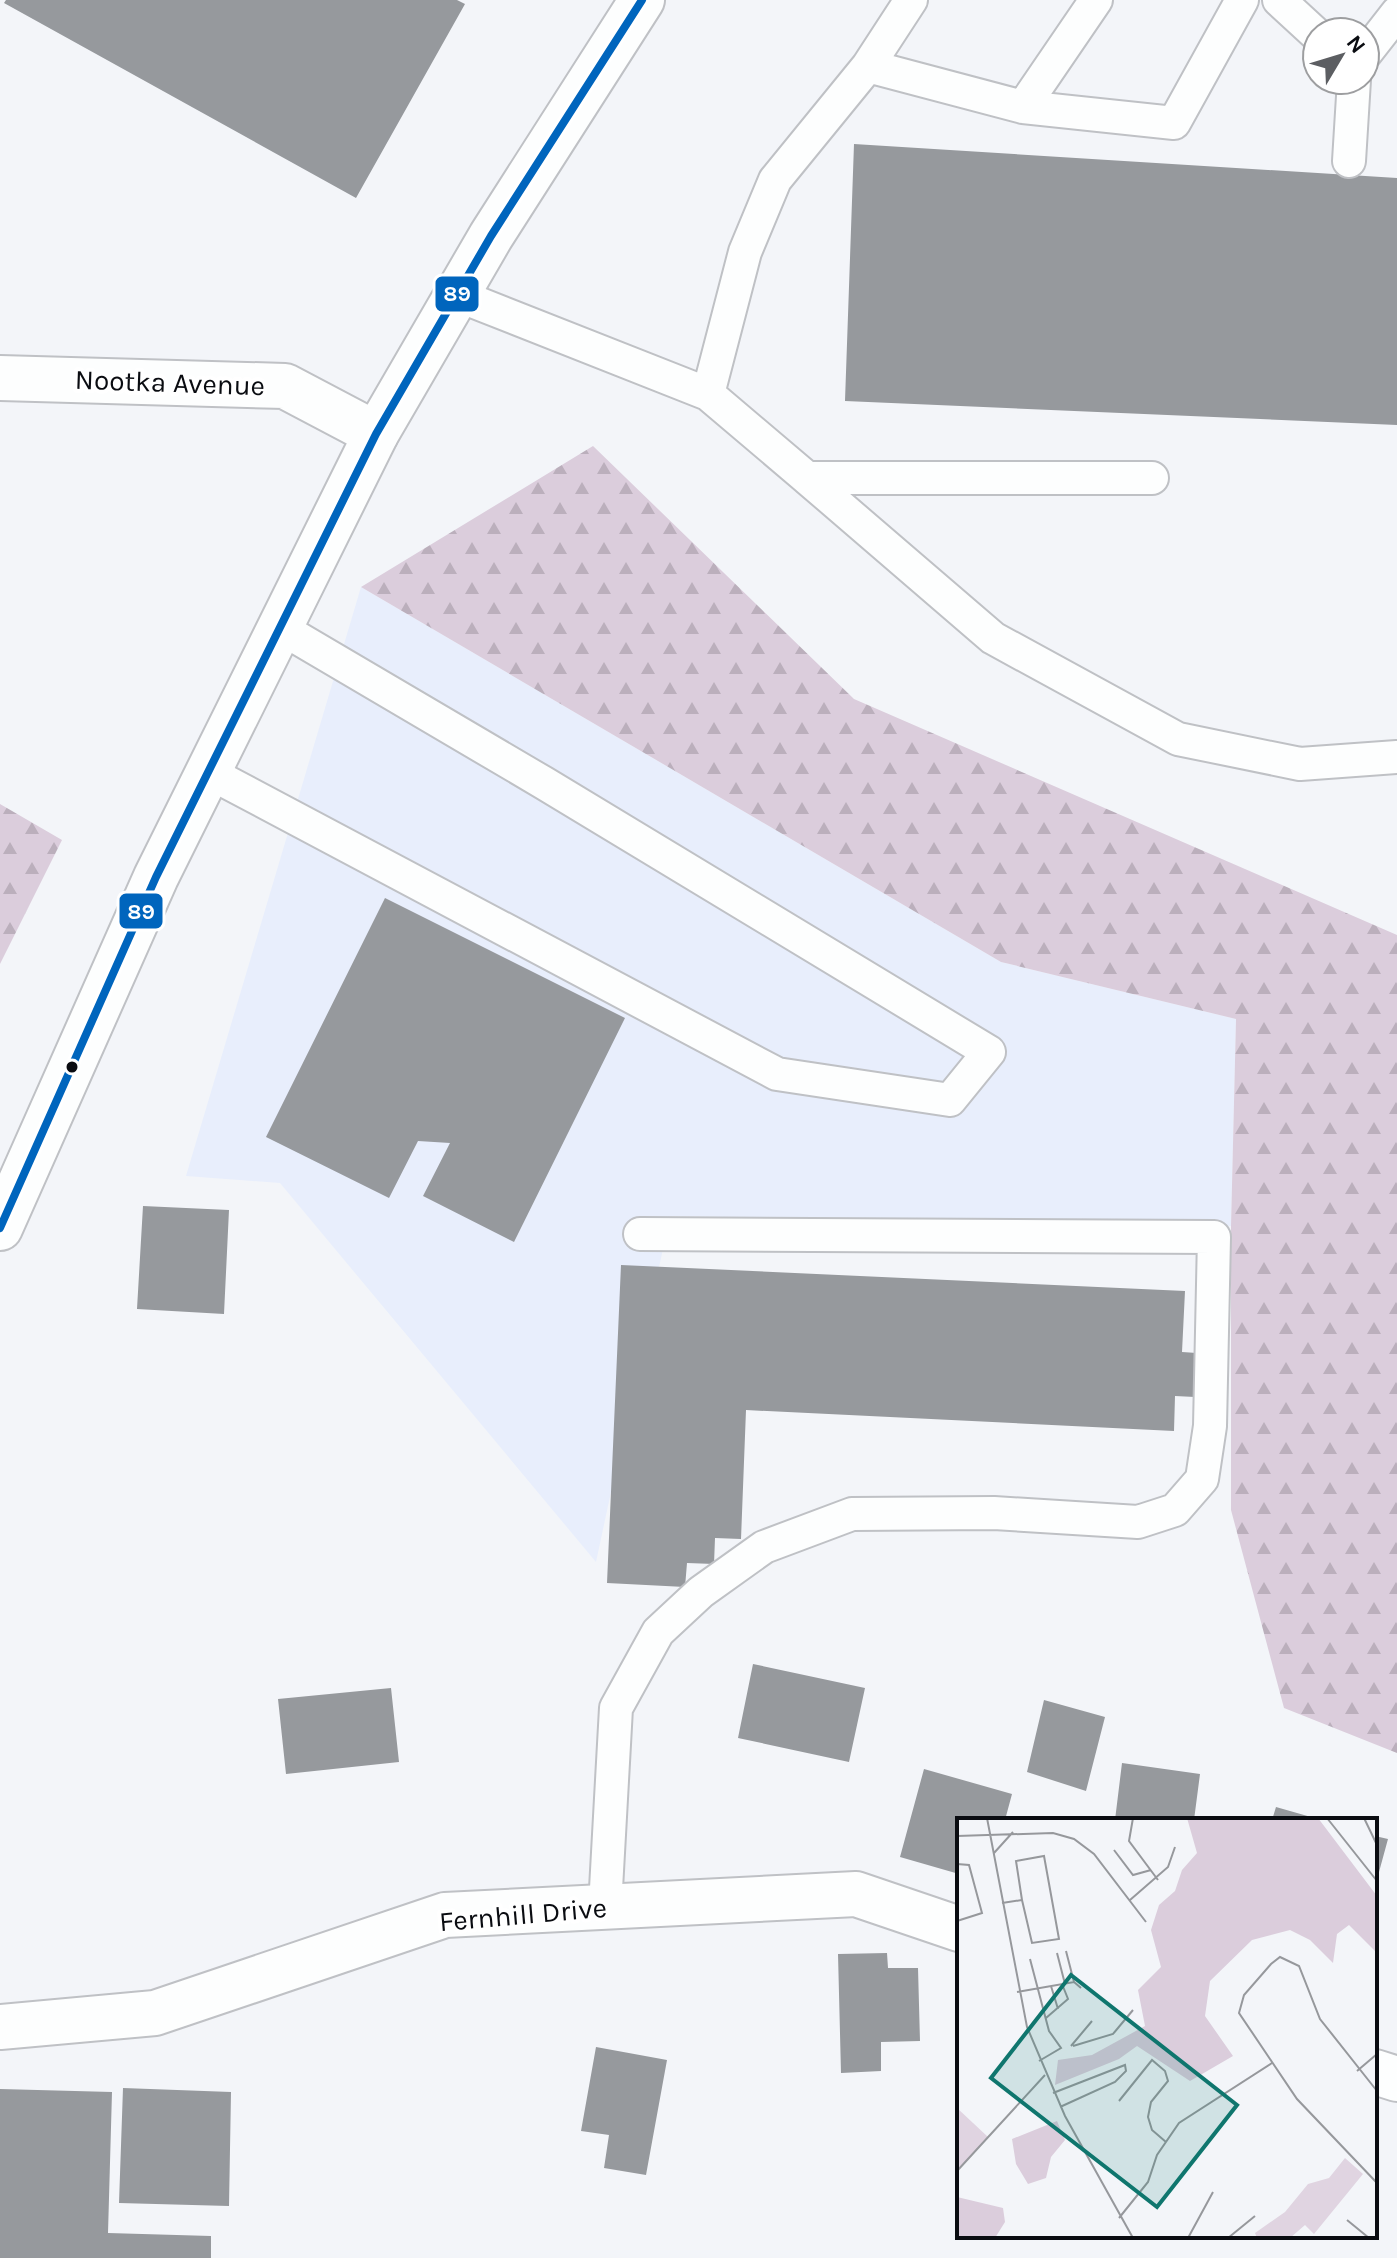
<svg xmlns="http://www.w3.org/2000/svg" width="1397" height="2258" font-family="Karla,sans-serif">
<style>
.built{fill:#e8eefc}
.forest{fill:url(#forest-firs)}
.building{fill:#96999d}
.lines{fill:none;stroke-linecap:round;stroke-linejoin:round}
.service-casing{stroke:#bfc1c5;stroke-width:36}
.minor-casing{stroke:#bfc1c5;stroke-width:48}
.secondary-casing{stroke:#bfc1c5;stroke-width:48}
.service{stroke:#fdfefe;stroke-width:32}
.minor{stroke:#fdfefe;stroke-width:44}
.secondary{stroke:#fdfefe;stroke-width:44}
.bus-1-casing{stroke:#fff;stroke-width:14}
.bus-1{stroke:#0065bd;stroke-width:8}
.bus-dot{fill:#0a0c11;stroke:#fff;stroke-width:3}
.labels{text-anchor:middle;stroke-width:8;stroke-linejoin:round;paint-order:stroke}
.street-label{font-size:28px;fill:#0a0c11;stroke:#fff}
.inset-road{fill:none;stroke:#96989c;stroke-width:2}
.view{fill:#0f766e;fill-opacity:0.15;stroke:#0f766e;stroke-width:4}
.inset-edge{fill:none;stroke:#0a0c11;stroke-width:4}
.line-badge{stroke:#fff;stroke-width:3}
.badge-label{font-size:22px;text-anchor:middle;font-weight:bold;fill:#fff}
</style>
<defs>
<pattern id="forest-firs" width="22" height="20" patternUnits="userSpaceOnUse" patternTransform="scale(2)"><rect width="22" height="20" fill="#dbcddc"/><path d="M5 1l3.5 6h-7zM16 11l3.5 6h-7z" fill="#bbafbc"/></pattern>
</defs>
<rect width="100%" height="100%" fill="#f3f5f9"/>
<path class="built" d="M361 587 1001 962 1236 1019 1231 1226 670 1216 596 1562 280 1183 186 1176Z"/>
<path class="forest" d="M593 446 854 699 1397 935V1753L1284 1708 1231 1510V1226L1236 1019 1001 962 361 587Z
M0 804 62 840 0 964Z"/>
<path class="building" d="M6 0H457L465 4 356 198 4 3Z
M854 144 1397 178V425L845 401Z
M385 898 625 1018 514 1242 423 1196 450 1143 418 1141 389 1198 266 1137Z
M143 1206 229 1210 224 1314 137 1309Z
M621 1265 1185 1291 1182 1352 1197 1353 1195 1397 1175 1396 1174 1431 746 1410 741 1539 715 1538 714 1564 687 1563 685 1587 607 1583Z
M753 1664 865 1688 849 1762 738 1738Z
M391 1688 399 1762 286 1774 278 1699Z
M1044 1700 1105 1717 1086 1791 1027 1772Z
M1122 1763 1200 1774 1194 1820H1115Z
M924 1769 1012 1794 1005 1820H959V1874L900 1857Z
M1276 1807 1318 1819V1820H1272Z
M1375 1836 1388 1839 1376 1883 1375 1882Z
M887 1953 888 1968H918L920 2041 881 2042V2071L841 2073 838 1954Z
M596 2047 667 2060 646 2175 604 2168 609 2135 581 2131Z
M123 2088 231 2092 229 2206 119 2203Z
M0 2089 112 2092 108 2233 211 2236V2258H0Z"/>
<g class="lines">
<defs>
<path id="service" d="M1279 0 1317 35
M1365 54 1397 13
M868 66 1023 107 1174 123 1242 0
M1023 107 1096 0
M1349 161 1354 80
M457 295 708 394 745 252 775 180 868 66 911 0
M708 394 807 478H1152
M807 478 993 638 1178 739 1300 764 1397 757
M208 772 777 1074 950 1100 989 1052 544 783 279 627
M605 1907 616 1708 658 1632 701 1592 764 1547 852 1514 994 1513 1138 1522 1175 1510 1202 1479 1210 1426 1214 1237 640 1234"/>
<path id="minor" d="M0 378 285 386 376 434
M0 2027 155 2013 445 1915 856 1894 959 1929
M1375 2072 1397 2079"/>
<path id="secondary" d="M0 1228 156 877 376 434 491 236 642 0"/>
</defs>
<use href="#service" class="service-casing"/>
<use href="#minor" class="minor-casing"/>
<use href="#secondary" class="secondary-casing"/>
<use href="#service" class="service"/>
<use href="#minor" class="minor"/>
<use href="#secondary" class="secondary"/>
<defs>
<path id="bus-1" d="M0 1228 156 877 376 434 491 236 642 0"/>
</defs>
<use href="#bus-1" class="bus-1-casing"/>
<use href="#bus-1" class="bus-1"/>
</g>
<circle class="bus-dot" cx="72" cy="1067" r="7"/>
<g class="labels">
<g class="street-label">
<text transform="translate(170 382) rotate(2)" y="10">Nootka Avenue</text>
<text transform="translate(523 1914) rotate(-5)" y="10">Fernhill Drive</text>
</g>
</g>
<g transform="translate(957 1818)">
<rect width="420" height="420" fill="#f3f5f9"/>
<path d="M0 290 31 319 0 353Z" fill="#e0d4e1"/>
<path d="M230 0H361L420 78V135L392 107 380 116 376 145 353 122 333 112 295 122 253 163 248 198 276 238 233 263 180 228 162 241 98 267 101 242 135 237 188 208 181 172 204 149 194 112 202 87 218 73 225 52 240 35ZM100 303 108 322 94 339 89 360 71 366 59 346 55 321ZM0 379 46 390 48 404 38 420H0Z" fill="#dbcddc"/>
<path d="M388 340 406 356 357 416 348 407 333 420H300L298 415 328 394 351 366 372 360Z" fill="#e0d4e1"/>
<path class="inset-road" d="M30 0 70 209 108 298 176 420M176 0 172 23 201 62M370 0 420 63M407 0 420 27M0 18 96 15 117 21 137 36 189 104M157 32 176 57 194 52M37 35 56 14M0 46 12 47 25 95 0 103M173 82 211 49 218 29M45 85 65 82 59 43 87 38 102 121 75 125 65 82M109 133 117 164M100 135 108 166M73 141 92 213 104 230 82 243M94 168 101 191M60 174 117 164 124 170M89 200 111 181 105 166M114 228 135 203M116 228 156 216 176 192M400 253 420 236M420 273 363 201 342 148 323 139 314 146 287 177 282 195 340 281 420 365M96 275 168 247 169 253 158 264 103 289M162 283 195 242 208 253 211 263 194 284 191 299 195 312 209 324M0 353 88 257M162 400 191 364 200 337 222 305 315 245M390 402 412 420M231 420 256 374M271 420 298 398"/>
<path class="view" d="M114 157 280 287 200 389 34 260Z"/>
<rect width="420" height="420" class="inset-edge"/>
</g>
<g class="line-badge">
<rect x="434" y="275" width="46" height="38" rx="8" fill="#0065bd"/>
<rect x="118" y="892" width="46" height="38" rx="8" fill="#0065bd"/>
</g>
<g class="badge-label">
<text x="457" y="301">89</text>
<text x="141" y="919">89</text>
</g>
<g transform="translate(1341 56) rotate(52)"><circle r="38" fill="#ffffff" stroke="#9d9ea0" stroke-width="2"/>
<path d="M0-6L14 30L0 20L-14 30Z" fill="#5c5e62"/>
<text y="-12" font-size="22" font-weight="bold" text-anchor="middle" fill="#0a0c11">N</text>
</g>
</svg>
